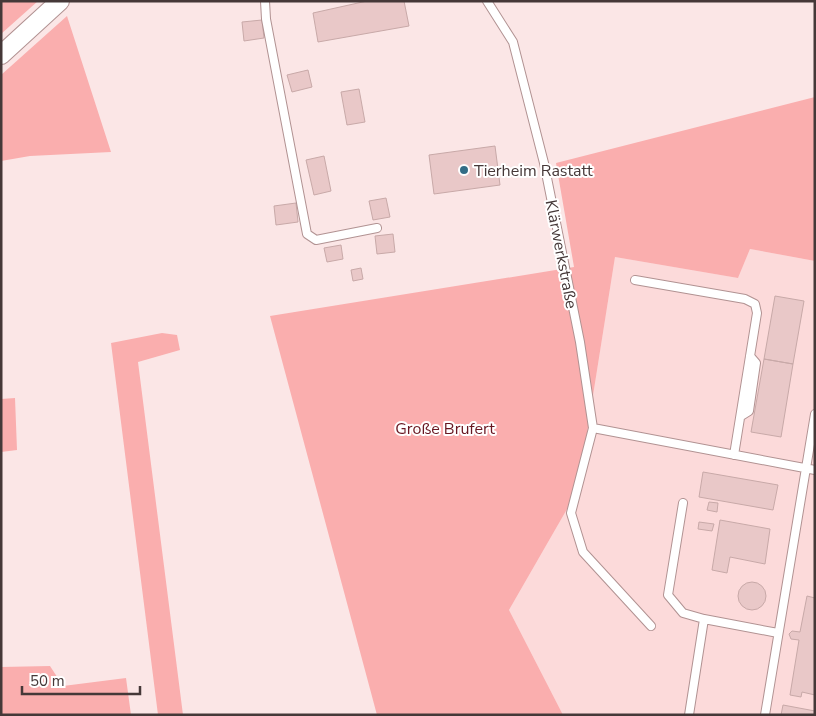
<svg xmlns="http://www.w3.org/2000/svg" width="816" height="716" font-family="'Nunito Sans',sans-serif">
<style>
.built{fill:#fcdada}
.green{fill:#faaeae}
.building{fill:#e9c8c8;stroke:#c8a9a8}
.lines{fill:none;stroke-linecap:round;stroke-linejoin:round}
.service-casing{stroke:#b19292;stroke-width:10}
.tertiary-casing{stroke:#b19292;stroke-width:20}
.service{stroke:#fff;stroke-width:8}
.tertiary{stroke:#fff;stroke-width:18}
.poi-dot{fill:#336d86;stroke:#fff;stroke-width:2}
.labels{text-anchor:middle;stroke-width:4;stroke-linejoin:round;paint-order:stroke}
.poi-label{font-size:16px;fill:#453838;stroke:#fff;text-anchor:start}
.street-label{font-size:16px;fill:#453838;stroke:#fff}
.park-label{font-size:16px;fill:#681721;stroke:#fff}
</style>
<rect width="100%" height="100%" fill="#fbe6e6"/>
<path class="built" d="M750 249 815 261V715H563L509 610 578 490 615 257 738 278Z"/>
<path class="green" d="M1 1H38L1 34Z
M67 16 111 152 30 156 1 161V75Z
M815 97V261L750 249 738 278 615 257 578 490 509 610 563 715H377L270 316 574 267 556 163Z
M162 333 177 335 180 350 138 362 183 715H158L111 343Z
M15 398 17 450 1 452V399Z
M50 666 63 686 126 678 131 715H1V667Z"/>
<path class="building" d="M367 1H404L409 26 318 42 313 13Z
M262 20 264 38 244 41 242 22Z
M308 70 312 87 292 92 287 75Z
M359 89 365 122 347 125 341 92Z
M495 146 500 185 434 194 429 155Z
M324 156 331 191 314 195 306 160Z
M386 198 390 217 373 220 369 201Z
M296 203 298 222 276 225 274 206Z
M393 234 395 252 377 254 375 236Z
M341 245 343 259 327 262 324 248Z
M361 268 363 279 353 281 351 270Z
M775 296 804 301 793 364 764 359Z
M764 359 793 364 781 437 751 432Z
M703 472 778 485 773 510 699 497Z
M709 502 718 503 717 512 707 510Z
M720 520 770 529 765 564 730 557 727 573 712 570Z
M699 522 714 524 712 531 698 529Z
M738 596a14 14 0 1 1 28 0a14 14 0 1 1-28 0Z
M807 596 815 598V695L802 692 801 697 790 695 799 640 791 639 789 634 792 631 800 632Z
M783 705 815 711V715H781Z"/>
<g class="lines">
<defs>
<path id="service" d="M265 1 266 19 307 234 316 240 377 228
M487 1 513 42 544 163 580 342 593 428 571 513 583 552 651 626
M635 280 745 299 755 304 757 313 734 455
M741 416 749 411 756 363 750 356
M593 428 815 470
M683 503 668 595 683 613 704 619 689 715
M704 619 778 633
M765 715 815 414"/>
<path id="tertiary" d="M1 55 60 1"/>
</defs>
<use href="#service" class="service-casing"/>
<use href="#tertiary" class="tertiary-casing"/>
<use href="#service" class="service"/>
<use href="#tertiary" class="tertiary"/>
</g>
<circle class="poi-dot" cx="464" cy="170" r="5"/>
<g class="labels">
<g class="poi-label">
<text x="474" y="176">Tierheim Rastatt</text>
</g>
<g class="street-label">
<text transform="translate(562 254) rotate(79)" y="6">Klärwerkstraße</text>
</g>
<g class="park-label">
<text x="445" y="434">Große Brufert</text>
</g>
</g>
<rect width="816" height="716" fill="none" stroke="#453838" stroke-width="5"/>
<path d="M22 686v8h118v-8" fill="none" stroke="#453838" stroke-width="2.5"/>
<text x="30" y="686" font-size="15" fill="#453838" stroke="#ffffff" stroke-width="4" paint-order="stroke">50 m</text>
</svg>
